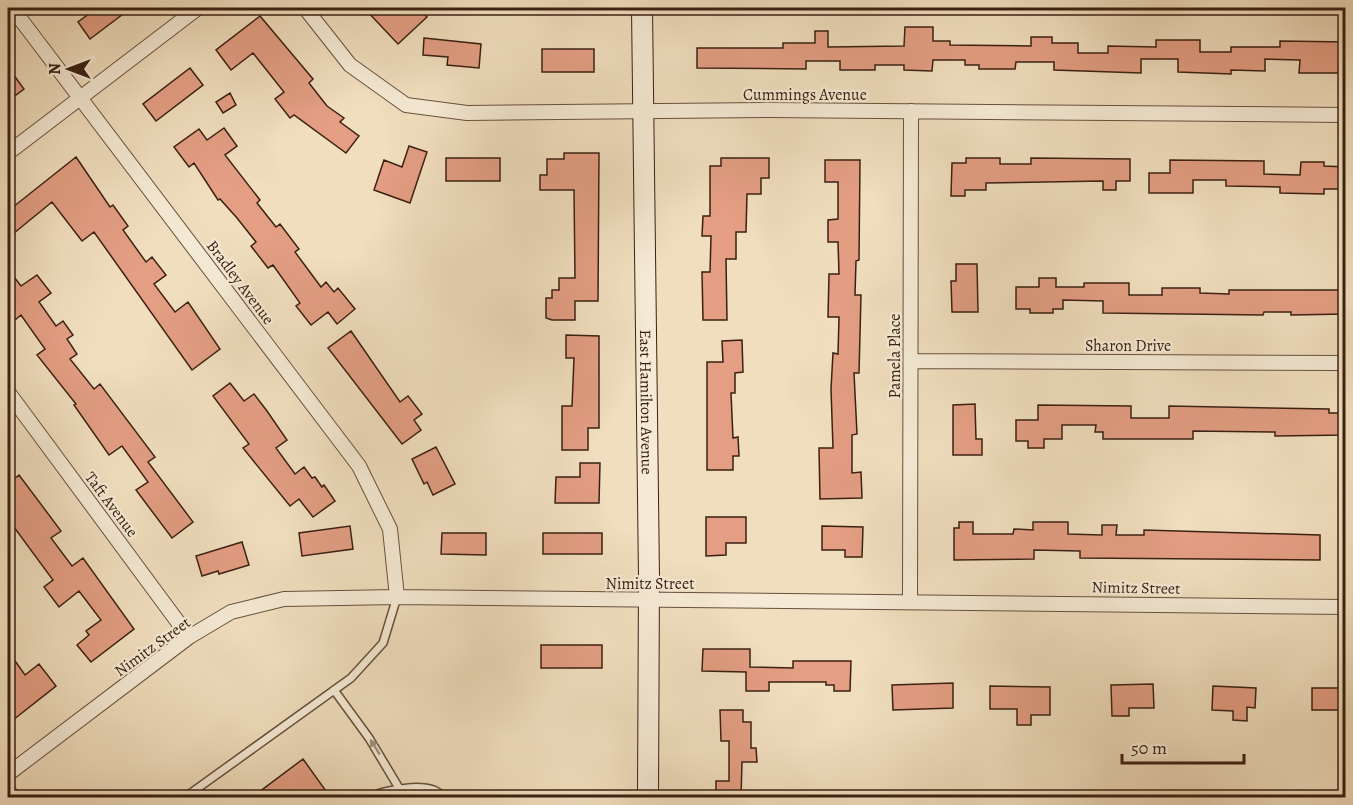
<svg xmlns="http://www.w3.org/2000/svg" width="1353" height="805" font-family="Alegreya,serif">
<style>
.building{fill:#e39e83;stroke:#3b2012;stroke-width:1.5}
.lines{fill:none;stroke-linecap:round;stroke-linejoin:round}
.lane-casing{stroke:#68503d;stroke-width:10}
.street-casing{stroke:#68503d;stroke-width:16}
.secondary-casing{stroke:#3b2012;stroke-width:22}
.lane{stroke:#f5ead5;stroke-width:7}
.street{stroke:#f5ead5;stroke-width:14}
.secondary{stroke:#f5ead5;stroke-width:20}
.oneway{fill:#a18f7d}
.labels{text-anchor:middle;stroke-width:4.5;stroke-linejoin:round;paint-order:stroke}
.street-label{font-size:16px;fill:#3b2012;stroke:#f5ead5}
</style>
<rect width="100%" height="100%" fill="#f0debe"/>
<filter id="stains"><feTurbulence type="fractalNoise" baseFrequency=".00333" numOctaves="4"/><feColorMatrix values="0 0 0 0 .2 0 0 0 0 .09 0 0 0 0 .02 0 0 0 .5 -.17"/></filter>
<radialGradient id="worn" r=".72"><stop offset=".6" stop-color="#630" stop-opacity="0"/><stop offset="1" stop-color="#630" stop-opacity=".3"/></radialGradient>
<path class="building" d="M97 8H131L90 39 78 22Z
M364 8H419L427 17 398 44Z
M260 16 313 79 309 83 327 106 344 118 340 122 359 136 346 153 294 115 290 118 275 99 284 92 253 53 231 70 216 50Z
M905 27H933V41H950V45L1031 46V37H1052V43H1078V53H1108V46L1156 47V40H1200V52H1231V47H1280V41L1346 42V73H1299L1300 60 1265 59V71L1231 70V74L1178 72V59H1141V73L1054 70V62H1016L1015 69H979V65H965V60H933L932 71 904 70V65H875V70H840V61H806V69L697 68V48H783V43H815V31H828V47L904 46Z
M424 38 481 44 479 68 447 65 448 57 423 55Z
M542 49H594V72H542Z
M8 67 24 89 8 101Z
M190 68 203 85 156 121 143 104Z
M230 93 236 105 223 113 216 102Z
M224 128 237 146 225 155 260 200 257 203 276 227 280 224 299 249 295 252 321 287 326 282 334 292 338 288 355 309 337 324 328 312 311 325 296 306 300 303 273 265 268 268 251 246 256 242 237 218 220 199 218 200 194 163 189 167 174 147 199 129 207 140Z
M409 146 427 152 410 203 374 190 384 160 402 167Z
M564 153H599L598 301H575V320H552L546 318V298H552V290H559V278H575L574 190H540V175H547V159H564Z
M76 157 110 207 113 205 128 226 123 230 146 262 152 257 166 275 154 284 175 312 188 302 220 349 192 370 94 232 82 241 52 202 8 238V211Z
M446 158H500V181H446Z
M721 158H769V178H761V194H747L746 232H736V259H726L727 320H703L702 272H710L711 236H702L703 216H710V166H721Z
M966 158H1000V164H1031V158L1130 159V181H1116V190H1103V181L986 183V190H965V196H951L952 163H966Z
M825 160H860L859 260 856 261 855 295H861L859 373H854L857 434 852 435V473L861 472 862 498 820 499 819 448H833L831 389 833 353 838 354 839 317H828L829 274H839L838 242H828V220L838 219V182H825Z
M1170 160 1264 161V174L1300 175 1301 162H1324V166L1346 167V189H1324V194L1280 193V187L1226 186V180H1193V193H1149V173H1170Z
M956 264H977L978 312H952L951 281H956Z
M8 269 21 286 37 275 51 293 39 302 56 326 63 321 73 335 67 339 77 354 70 359 94 389 100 384 155 457 148 462 193 522 172 538 136 490 148 482 122 446 109 455 74 405 76 404 37 355 45 349 21 315 15 320 8 310Z
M1039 278H1056V287H1084V283H1129V295H1162V288H1200V293L1229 294V290H1346V314L1291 315V312H1264L1263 315 1103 313V301L1063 300V309H1053V313H1030V309H1016V287H1039Z
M351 331 400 402 408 396 422 414 414 420 421 430 402 444 328 348Z
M566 335 599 336V428H588V450H562V406H572L574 358H566Z
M742 340 743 372 735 373V393H731L733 438 738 437 739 456H733V470H707V362H723L722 341Z
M230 383 244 401 254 394 267 411 287 440 276 448 295 474 304 467 312 478 315 477 322 487 324 485 335 501 313 517 299 499 290 506 243 448 249 444 213 396Z
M975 404 976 439H982V455H953V405Z
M1038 405 1131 406V418H1169V406L1329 409V413H1346V435L1275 436V432L1193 431V439H1103V432H1095L1096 425H1062V439H1044V448H1028V441H1016V420H1038Z
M436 447 455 484 433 495 427 482 424 484 412 459Z
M580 463H600L599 503H555L556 477H580Z
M19 475 61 531 51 538 72 566 83 558 134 629 91 662 77 645 89 635 86 631 101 620 79 591 59 607 44 587 53 580 8 519V484Z
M706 517H746V543H726V555L706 556Z
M959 522H973V534H1013L1014 529 1033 530V522H1068V534L1102 535V525H1117L1116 535H1144V530L1320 535V560L1080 558V551L1034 550V559L954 560V528H959Z
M350 526 353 549 302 556 299 533Z
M822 526 863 527 862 557H845V550H822Z
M442 533H486V555L441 554Z
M543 533H602V554H543Z
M242 542 249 565 219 574 218 571 202 576 196 556Z
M541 645H602V668H541Z
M703 649H750V667L793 668V661H851L850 691H834V685H826V682H769V691H746V672L702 671Z
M8 651 25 675 39 664 56 686 13 720 8 713Z
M953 683V708L893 710 892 685Z
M1153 684 1154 708H1129V716H1112L1111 685Z
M990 686 1050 687V715H1031V725H1017V709H990Z
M1213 686 1256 688 1255 708 1247 707V721L1233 720V711L1212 710Z
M1312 688H1346V710H1312Z
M720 710H743V722H751V748H756L757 762H742L741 798H716V781H729V741H721Z
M303 759 331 798H251Z"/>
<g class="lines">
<defs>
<path id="lane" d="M334 690 369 738 405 798
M184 798 351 678 383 643 397 597
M369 798C384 789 434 780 443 798"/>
<path id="street" d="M12 8 359 466 390 529 397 597
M305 8 350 65 406 105 467 113 770 110 1346 115
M8 153 198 8
M911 361 1346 363
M8 392 189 637
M910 601 911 111
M8 774 189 637 231 612 284 599 397 597 1346 607
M8 790 13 798"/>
<g id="secondary">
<path id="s1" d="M642 8 649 578 648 798"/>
</g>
</defs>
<use href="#lane" class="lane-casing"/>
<use href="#street" class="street-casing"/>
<use href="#secondary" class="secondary-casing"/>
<use href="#lane" class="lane"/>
<use href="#street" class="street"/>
<use href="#secondary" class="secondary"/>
</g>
<defs><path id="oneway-solid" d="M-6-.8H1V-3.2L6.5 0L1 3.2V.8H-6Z" transform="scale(1.5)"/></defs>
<use class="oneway" href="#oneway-solid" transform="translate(375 747) rotate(-122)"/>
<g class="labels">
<g class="street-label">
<text x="805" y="100">Cummings Avenue</text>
<text transform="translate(241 282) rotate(53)" y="6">Bradley Avenue</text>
<text x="1128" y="351">Sharon Drive</text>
<text transform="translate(894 356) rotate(-90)" y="6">Pamela Place</text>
<text dy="6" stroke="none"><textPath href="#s1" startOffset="394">East Hamilton Avenue</textPath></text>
<text transform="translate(112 504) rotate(53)" y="6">Taft Avenue</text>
<text x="650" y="589">Nimitz Street</text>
<text transform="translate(1136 587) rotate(1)" y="6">Nimitz Street</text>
<text transform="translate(152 646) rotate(-36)" y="6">Nimitz Street</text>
</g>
</g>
<rect width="1353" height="805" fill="none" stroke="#f0debe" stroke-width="30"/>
<rect x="9" y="9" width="1335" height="787" fill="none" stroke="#3b2012" stroke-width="3"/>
<rect x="15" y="15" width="1323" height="775" fill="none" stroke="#3b2012" stroke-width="1.5"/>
<g transform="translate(69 69) rotate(270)" stroke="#f5ead5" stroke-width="4.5" paint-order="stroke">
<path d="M0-4.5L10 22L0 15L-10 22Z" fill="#3b2012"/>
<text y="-9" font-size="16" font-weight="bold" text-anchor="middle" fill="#3b2012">N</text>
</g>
<path d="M1122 754v9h122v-9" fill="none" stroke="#3b2012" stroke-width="3"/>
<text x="1131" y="754" font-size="18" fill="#3b2012" stroke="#f5ead5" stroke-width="4.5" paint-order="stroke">50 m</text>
<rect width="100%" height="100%" filter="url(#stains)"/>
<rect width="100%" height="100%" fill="url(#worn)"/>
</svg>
